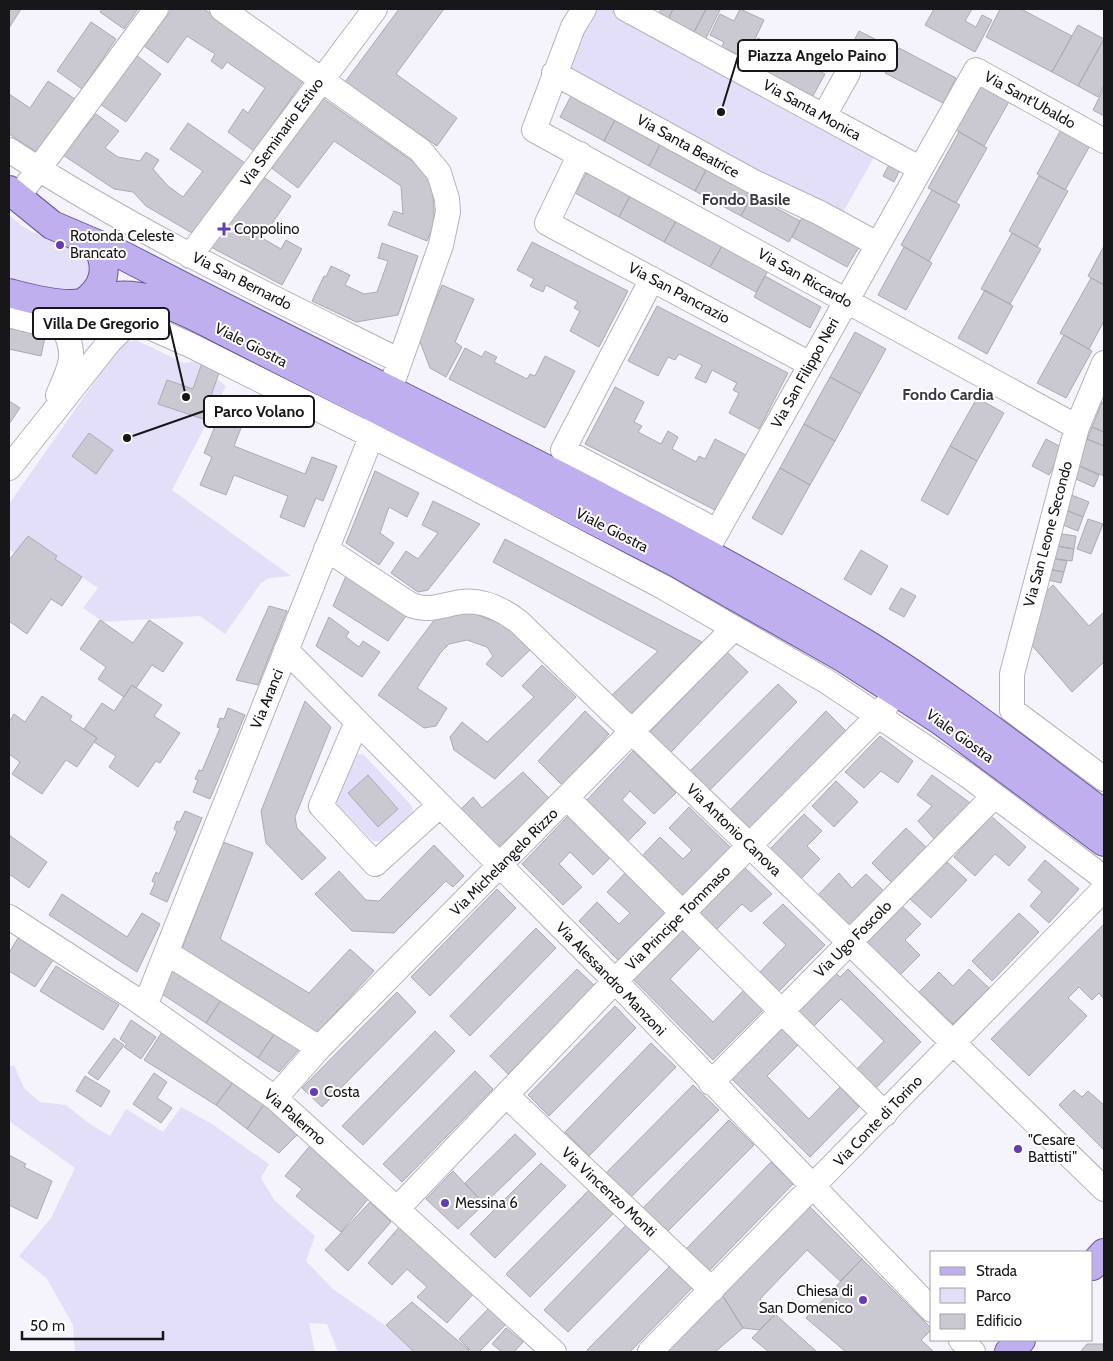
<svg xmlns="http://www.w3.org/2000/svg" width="1113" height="1361" font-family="Cabin,sans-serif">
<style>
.green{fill:#e4dff8}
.building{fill:#cac8d1;stroke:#abaab3}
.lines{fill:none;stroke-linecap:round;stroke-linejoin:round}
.minor-casing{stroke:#b4b3bc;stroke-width:26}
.major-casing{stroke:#68579c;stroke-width:30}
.minor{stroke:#fff;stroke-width:24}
.major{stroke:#bfafee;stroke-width:28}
.poi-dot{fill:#643cb4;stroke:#fff;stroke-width:2}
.labels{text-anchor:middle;stroke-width:4;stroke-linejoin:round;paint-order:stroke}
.street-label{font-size:15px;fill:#17171a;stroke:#fff}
.poi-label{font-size:15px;fill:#17171a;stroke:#fff;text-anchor:start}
.neighbourhood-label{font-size:16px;font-weight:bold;fill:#3a3840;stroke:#fff}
.leader{fill:none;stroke:#17171a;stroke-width:2}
.callout-dot{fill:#17171a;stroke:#fff;stroke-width:2}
.callout{fill:#fff;stroke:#17171a;stroke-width:2}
.callout-label{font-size:16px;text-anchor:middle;font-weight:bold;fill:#17171a}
</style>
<rect width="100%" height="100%" fill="#f5f3fc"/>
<path class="green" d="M595 9H614L877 152 841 216 564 72Z
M9 214C29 236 54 240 81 250 88 257 93 264 89 274 79 308 31 284 9 278Z
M136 340 184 363 203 360 221 367 217 379 226 386 172 490 291 576 270 578 261 583 225 634 200 616 103 622 83 608 98 588 55 559 57 556 28 536 15 554 9 549V504L116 351 124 343Z
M363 754 412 806 413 815 386 841H373L337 805 336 795 355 755Z
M14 1065 24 1088 40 1102 66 1105 90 1124 110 1136 126 1109 163 1132 181 1107 212 1124 269 1164 261 1178 275 1201 315 1236 306 1261 333 1289 389 1328 414 1352H338L327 1324 309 1323 315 1352H75L73 1325 47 1279 19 1256 51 1218 75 1168 9 1121V1067Z"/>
<path class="building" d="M9 9H21L9 28Z
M102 9H138L124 29 100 12Z
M172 9H204L304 80 254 151 228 132 243 109 248 113 265 88 227 62 222 69 211 61 215 54 187 36 168 63 144 46Z
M399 9H444L396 74 457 118 437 146 345 82Z
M661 9H673L667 22 657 17Z
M673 9H706L693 34 667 22Z
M706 9 720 10 705 40 693 34Z
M740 9 764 20 746 58 722 47 724 42 710 35 720 14 734 21Z
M934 9H972L965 21 976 27 982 15 992 20 975 52 925 25Z
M1000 9H1021L1072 36 1052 72 986 37Z
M91 22 116 39 82 89 57 71Z
M1078 25 1104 39 1078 86 1052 72Z
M859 31 887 45 875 69 847 54Z
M758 38 825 74 809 103 742 66Z
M1104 39V85L1098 97 1078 86Z
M899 48 956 78 943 103 885 73Z
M136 55 161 74 126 122 100 104Z
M48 81 75 99 38 153 9 134V94L30 108Z
M983 83 1011 98 984 146 956 130Z
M1104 88V116L1093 110Z
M571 96 615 120 604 141 560 117Z
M321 97 425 170 432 181 434 211 433 226 427 241 388 225 394 211 403 214 401 186 334 141 298 188 269 166Z
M96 114 119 131 105 148 118 157 140 161 146 152 159 160 153 169 168 186 183 197 203 171 170 149 188 123 245 163 192 233 146 206 133 192 114 189 63 155Z
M615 120 660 145 649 166 604 141Z
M1063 126 1092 142 1065 190 1037 174Z
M959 132 987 148 956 203 928 188Z
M660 145 706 170 695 191 649 166Z
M890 163 900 169 894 182 883 176Z
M706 170 752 195 741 216 695 191Z
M587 172 630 196 619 217 575 193Z
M259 174 291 196 262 238 281 249 286 240 302 249 282 285 209 246Z
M1039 176 1068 191 1037 247 1009 231Z
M932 190 960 205 929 261 901 245Z
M752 195 800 221 789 242 741 216Z
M630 196 676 221 664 242 619 217Z
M803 216 859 247 847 267 792 237Z
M676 221 722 246 710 267 664 242Z
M1012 233 1041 249 1010 304 981 289Z
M532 242 628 291 599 347 570 331 580 311 574 308 578 302 546 285 543 292 530 286 534 279 517 270Z
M382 243 418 256 398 315 356 322 312 301 324 276 326 277 331 266 350 275 345 285 364 294 377 292 388 261 378 258Z
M722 246 768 271 756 292 710 267Z
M1104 246V285L1088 276Z
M904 247 932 263 906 310 878 295Z
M765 276 821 307 810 328 754 297Z
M1091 278 1104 285V321L1089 349 1060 333Z
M442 285 474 299 455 342 462 347 446 377 430 368 419 339Z
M985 290 1013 306 987 354 958 338Z
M657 306 788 373 759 429 729 413 739 393 733 390 737 383 712 370 706 383 695 378 702 365 679 354 675 360 668 357 658 376 628 361Z
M9 328 45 337 41 356 9 349Z
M855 332 886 349 861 394 830 377Z
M1064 335 1092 351 1066 398 1037 383Z
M465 348 482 357 485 351 497 357 494 362 527 379 530 374 535 376 545 356 575 371 545 428 449 379Z
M203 360 221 367 203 419 158 404 167 380 193 389Z
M830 377 861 394 835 441 804 424Z
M615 387 644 402 634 422 642 426 638 432 661 444 668 431 678 437 672 449 696 462 699 456 705 459 715 439 746 455 717 511 585 444Z
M977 398 1004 413 977 461 950 446Z
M9 401 20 408 9 424Z
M1102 402 1104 403V432L1092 427Z
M218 419 241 428 234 446 305 474 312 457 337 466 323 501 316 498 304 527 280 517 288 496 234 475 226 495 200 485 212 457 204 453Z
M804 424 835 441 810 485 780 468Z
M1092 427 1104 432V446L1087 439Z
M89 433 113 450 96 474 72 456Z
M1046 439 1063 448 1049 475 1032 466Z
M1087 439 1104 446V476L1077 465Z
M950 446 977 461 948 515 921 500Z
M1077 465 1099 475 1094 487 1071 477Z
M780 468 810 485 782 535 752 518Z
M375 471 419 493 407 517 389 507 380 533 394 543 379 565 346 543Z
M1069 494 1089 502 1083 517 1063 509Z
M433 501 480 524 428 590 418 592 391 573 406 551 418 559 438 533 422 525Z
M1063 509 1083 517 1078 531 1058 523Z
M1088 519 1103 524 1091 554 1077 549Z
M1054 533 1076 536 1074 549 1052 545Z
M28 536 57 556 55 559 82 577 62 606 51 599 27 634 9 621V560Z
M505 539 702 642 631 714 612 695 658 651 493 562Z
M1052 545 1074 549 1072 561 1050 558Z
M861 550 888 566 871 595 844 579Z
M1050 558 1067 561 1064 572 1047 569Z
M1047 569 1064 572 1061 583 1044 579Z
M346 576 406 616 388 641 333 606Z
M1053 585 1089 626 1104 612V662L1072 692 1024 636 1038 623 1031 614 1036 601Z
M901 588 916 596 904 617 889 609Z
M269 606 287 611 258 685 236 680Z
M469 612 506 625 530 650 502 677 486 664 493 656 487 647 467 640 449 644 441 652 417 688 447 708 436 726 424 728 378 695 435 619Z
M329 617 349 632 346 637 359 647 363 641 380 652 362 677 316 646Z
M100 620 133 643 149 620 183 643 163 672 152 665 136 688 132 685 124 697 98 679 106 667 80 649Z
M727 652 748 672 671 752 650 732Z
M542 665 576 697 495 779 454 750 450 737 462 722 487 742 534 697 522 686Z
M778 684 797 702 710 790 690 771Z
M132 685 162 705 154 716 180 733 160 763 156 761 138 787 109 767 116 756 94 742 97 738 84 729 102 703 114 711Z
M42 696 72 716 70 720 97 738 77 767 66 760 42 794 12 774 20 762 9 754V722L14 714 25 722Z
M305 701 331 727 295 817 297 828 326 858 302 880 266 843 261 811Z
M228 708 245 715 210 799 193 792 198 780 195 779 199 770 202 771 220 728 217 727 220 718 224 719Z
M585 711 609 734 563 786 538 761Z
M826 711 846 731 749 829 730 810Z
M880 736 913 761 898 783 881 771 864 788 845 772Z
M633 751 676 793 654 814 630 791 622 800 646 823 626 843 585 802Z
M523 772 551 800 498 847 461 809 473 797 482 808Z
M368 775 398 809 378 827 348 793Z
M932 775 973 805 937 842 918 821 932 806 917 795Z
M836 781 858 802 834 827 812 806Z
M689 807 731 848 682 898 641 857 660 837 683 859 692 850 669 828Z
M185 811 202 818 167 902 150 894 155 883 152 881 156 872 159 874 177 831 174 829 177 821 180 822Z
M571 813 613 855 593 875 570 852 559 864 582 887 563 905 522 864Z
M804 814 822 831 807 846 820 859 801 879 770 849Z
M991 816 1026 847 1009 866 995 854 975 876 954 857Z
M906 828 929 850 894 885 872 863Z
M9 835 47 862 29 888 9 874Z
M223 842 253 853 220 939 309 993 350 949 374 971 314 1036 181 951Z
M434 845 464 876 453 887 446 881 394 933 352 931 315 894 339 871 366 900 379 901Z
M1045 860 1079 889 1049 923 1030 906 1042 892 1028 880Z
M946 861 967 880 931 918 910 899Z
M743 866 772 894 751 912 742 904 712 934 694 916Z
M626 872 669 911 619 961 579 921 597 902 619 924 630 913 607 892Z
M839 873 852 888 866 874 886 893 851 929 817 896Z
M497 889 516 908 430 996 411 977Z
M62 894 127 937 142 913 160 924 137 972 49 915Z
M783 904 825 945 775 995 756 976 786 945 763 923Z
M902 906 921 924 905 940 920 955 900 975 867 942Z
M1019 913 1039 932 992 981 972 961Z
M1104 924V999L1099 993 1092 1000 1079 987 1068 998 1087 1016 1029 1076 991 1039Z
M536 928 556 948 470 1036 450 1016Z
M683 929 701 947 670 979 713 1022 744 990 763 1010 713 1060 633 979Z
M18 938 53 960 35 987 9 971V953Z
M56 966 119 1005 103 1030 40 991Z
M173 966 223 997 206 1023 162 994Z
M577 969 595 986 508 1074 490 1056Z
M832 969 840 977 848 969 921 1042 871 1093 852 1074 884 1041 841 999 809 1031 790 1012Z
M969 969 989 988 953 1024 919 992 939 972 953 986Z
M397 992 416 1012 322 1107 302 1088Z
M223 997 277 1030 258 1058 206 1023Z
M615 1006 636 1028 549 1116 528 1095Z
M131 1020 156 1037 141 1059 124 1047 127 1044 120 1039Z
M778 1025 798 1045 767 1076 809 1119 840 1087 859 1107 810 1157 729 1076Z
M277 1030 302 1046 279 1072 258 1058Z
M435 1031 455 1051 363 1145 342 1126Z
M162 1032 234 1081 216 1105 144 1060Z
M114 1038 124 1045 98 1080 88 1073Z
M651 1043 676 1067 589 1156 565 1132Z
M475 1071 493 1089 402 1182 383 1164Z
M154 1073 167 1082 157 1098 172 1108 161 1123 133 1104Z
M85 1076 110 1091 101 1107 76 1091Z
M234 1081 265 1103 247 1129 216 1105Z
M693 1085 719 1110 630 1198 606 1173Z
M1074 1090 1082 1097 1088 1091 1104 1105V1150L1059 1105Z
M265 1103 297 1135 279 1153 247 1129Z
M729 1120 754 1145 666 1233 642 1209Z
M515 1134 536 1154 484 1204 465 1183Z
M313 1142 374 1192 341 1232 296 1196 302 1189 285 1176Z
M9 1155 26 1164 24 1167 52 1181 37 1219 9 1205Z
M771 1162 793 1184 706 1274 684 1251Z
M541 1163 566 1186 495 1258 470 1234Z
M453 1171 484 1204 458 1229 426 1199Z
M592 1187 616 1211 530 1297 506 1274Z
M370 1202 391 1222 348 1271 325 1250Z
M806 1203 862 1259 840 1281 807 1250 760 1299 775 1314 760 1330 743 1328 721 1293Z
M628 1223 652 1247 568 1332 544 1310Z
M401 1225 476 1291 447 1323 417 1297 427 1287 407 1269 392 1285 368 1263Z
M862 1259 932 1329 921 1340 934 1352H846L806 1318Z
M670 1266 692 1288 630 1352H589L587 1350Z
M721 1293 743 1328 715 1352H665Z
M412 1302 469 1350 467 1352H414L386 1325Z
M492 1305 509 1321 479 1352H472L459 1339Z
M775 1314 817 1352H769L752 1338Z
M506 1328 523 1342 514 1352H502L492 1344Z
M1087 1344H1104V1352H1080Z"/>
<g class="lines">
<defs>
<path id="minor" d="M584 9 573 27 534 130 1077 427
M626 9 919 168
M554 73 752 181 820 213 877 244
M824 116 848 73
M9 150C133 231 268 295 400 361
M580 154 547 223 810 364
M18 197 156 9
M190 256 375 9
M652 279 563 450 717 531
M9 315 64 329 114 320 145 325 190 345 454 477 663 587 826 681 967 775 1104 878
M58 395C69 369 78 356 64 329
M9 468 110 341 121 330 135 323
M326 549 411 605C430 612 442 605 461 602 482 599 502 609 519 622L1104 1189
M705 553 976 70 1104 141
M286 650 615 981 932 1310
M1012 710V674L1077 427 1104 363
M1012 710 1104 779
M357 722 321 806 375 864 440 805
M567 798 885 1114
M9 917 134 998 275 1098 554 1352
M167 953 319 1048
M145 1006 389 392 441 245 448 212 447 199 439 173 420 150 222 9
M711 1083 994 796
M506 1095 712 1290
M275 1098 319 1048 734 628
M397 1209 615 981 879 715 888 703
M961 1340 973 1352
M650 1352 1104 889"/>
<path id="major" d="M9 190 52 225 120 254C364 381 616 496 853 636 941 688 1022 753 1104 814
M9 293C28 298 49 304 69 304 82 305 94 299 107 297 142 291 172 305 202 320L675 562 842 657 941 721 1104 842
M84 302C105 287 109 268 97 245
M1092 1266 1104 1253
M1009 1352 1021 1340"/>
</defs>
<use href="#minor" class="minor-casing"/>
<use href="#major" class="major-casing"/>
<use href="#minor" class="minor"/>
<use href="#major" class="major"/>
</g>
<g class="poi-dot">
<path d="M221.5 221.5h5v5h5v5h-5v5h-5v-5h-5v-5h5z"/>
<circle cx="60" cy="245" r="5"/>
<circle cx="314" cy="1092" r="5"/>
<circle cx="1018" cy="1149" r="5"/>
<circle cx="445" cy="1203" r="5"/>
<circle cx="863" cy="1300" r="5"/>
</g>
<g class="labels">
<g class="street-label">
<text transform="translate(1030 100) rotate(29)" y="5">Via Sant'Ubaldo</text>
<text transform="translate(812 110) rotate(29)" y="5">Via Santa Monica</text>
<text transform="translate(282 132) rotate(-54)" y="5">Via Seminario Estivo</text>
<text transform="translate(688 146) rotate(29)" y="5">Via Santa Beatrice</text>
<text transform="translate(805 278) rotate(29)" y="5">Via San Riccardo</text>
<text transform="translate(242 281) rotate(27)" y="5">Via San Bernardo</text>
<text transform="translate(679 293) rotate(28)" y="5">Via San Pancrazio</text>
<text transform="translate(251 345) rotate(27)" y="5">Viale Giostra</text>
<text transform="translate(805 373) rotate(-61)" y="5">Via San Filippo Neri</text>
<text transform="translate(612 530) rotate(27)" y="5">Viale Giostra</text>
<text transform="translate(1048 534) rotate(-75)" y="5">Via San Leone Secondo</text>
<text transform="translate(267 699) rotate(-68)" y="5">Via Aranci</text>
<text transform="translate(960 736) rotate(36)" y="5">Viale Giostra</text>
<text transform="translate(734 830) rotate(44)" y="5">Via Antonio Canova</text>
<text transform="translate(504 862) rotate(-45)" y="5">Via Michelangelo Rizzo</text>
<text transform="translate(678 918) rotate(-45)" y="5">Via Principe Tommaso</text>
<text transform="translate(853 939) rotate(-45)" y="5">Via Ugo Foscolo</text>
<text transform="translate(611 979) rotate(46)" y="5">Via Alessandro Manzoni</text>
<text transform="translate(295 1117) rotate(41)" y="5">Via Palermo</text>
<text transform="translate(878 1121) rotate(-46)" y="5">Via Conte di Torino</text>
<text transform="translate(609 1192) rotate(43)" y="5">Via Vincenzo Monti</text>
</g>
<g class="poi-label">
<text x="234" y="234">Coppolino</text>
<text x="70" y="241">Rotonda Celeste<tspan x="70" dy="17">Brancato</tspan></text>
<text x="324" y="1097">Costa</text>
<text x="1028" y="1145">"Cesare<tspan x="1028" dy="17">Battisti"</tspan></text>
<text x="455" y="1208">Messina 6</text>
<text x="853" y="1296" text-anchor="end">Chiesa di<tspan x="853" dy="17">San Domenico</tspan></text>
</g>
<g class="neighbourhood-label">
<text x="746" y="205">Fondo Basile</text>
<text x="948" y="400">Fondo Cardia</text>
</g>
</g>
<path class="leader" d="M721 112L738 56M186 397L169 324M127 438L204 411"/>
<g class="callout-dot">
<circle cx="721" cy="112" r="5"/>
<circle cx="186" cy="397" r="5"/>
<circle cx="127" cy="438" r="5"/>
</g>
<g class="callout">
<rect x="738" y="40" width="159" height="31" rx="5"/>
<rect x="33" y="308" width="136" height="31" rx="5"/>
<rect x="204" y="396" width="110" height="31" rx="5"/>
</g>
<g class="callout-label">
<text x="817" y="61">Piazza Angelo Paino</text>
<text x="101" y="329">Villa De Gregorio</text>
<text x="259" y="417">Parco Volano</text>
</g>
<rect width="1113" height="1361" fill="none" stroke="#17171a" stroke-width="20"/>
<rect x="930" y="1251" width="162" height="90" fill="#ffffff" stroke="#a2a2a3"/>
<rect x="940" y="1267" width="25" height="8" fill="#bfafee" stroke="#a2a2a3"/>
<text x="976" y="1276" font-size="15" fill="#17171a">Strada</text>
<rect x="940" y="1288" width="25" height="15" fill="#e4dff8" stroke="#a2a2a3"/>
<text x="976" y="1301" font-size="15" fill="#17171a">Parco</text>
<rect x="940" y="1314" width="25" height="15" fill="#cac8d1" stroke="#a2a2a3"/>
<text x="976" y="1326" font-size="15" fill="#17171a">Edificio</text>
<path d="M22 1331v8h141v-8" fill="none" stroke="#17171a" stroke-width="2.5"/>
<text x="30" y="1331" font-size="15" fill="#17171a" stroke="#ffffff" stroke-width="4" paint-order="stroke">50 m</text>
</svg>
